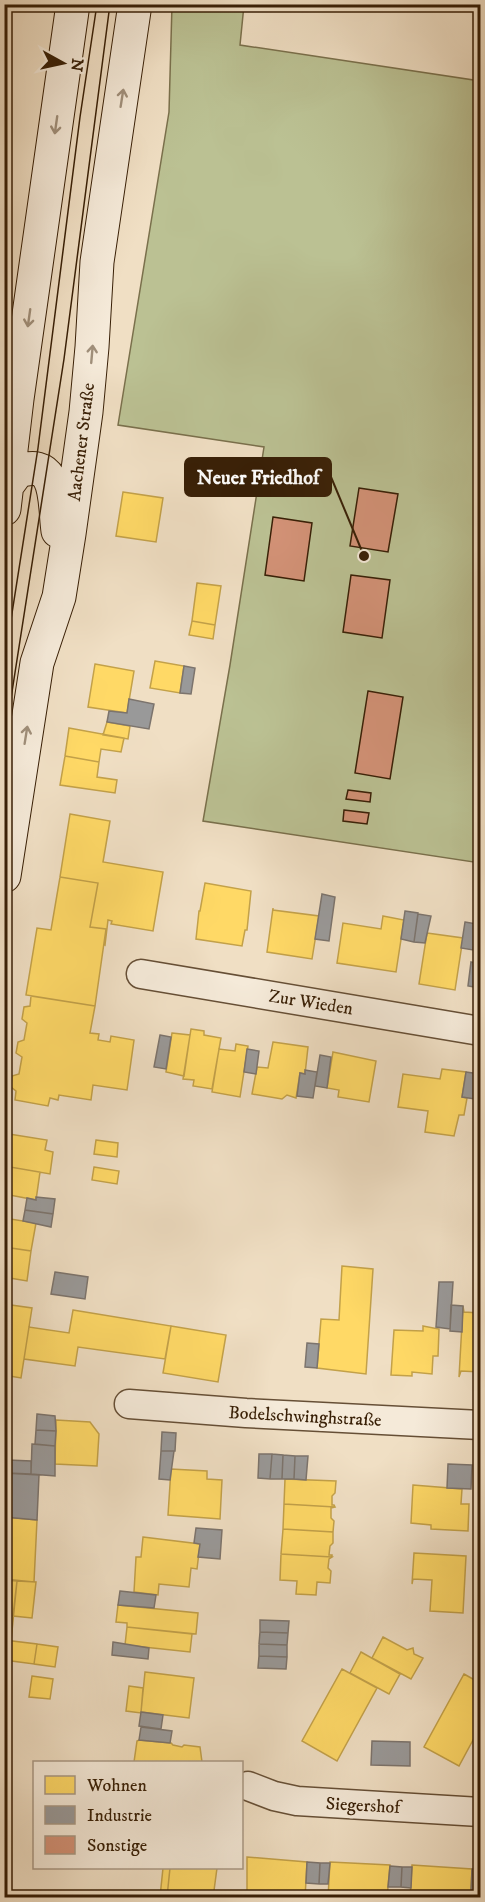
<svg xmlns="http://www.w3.org/2000/svg" width="485" height="1902" font-family="'IM FELL DW Pica',serif">
<style>
.green{fill:#bbc193;stroke:#7a704c;stroke-width:1.5}
.homes{fill:#ffd966;stroke:#c3a149;stroke-width:1.5}
.industry{fill:#999;stroke:#7c746d;stroke-width:1.5}
.building{fill:#d39277;stroke:#381f06;stroke-width:1.5}
.lines{fill:none;stroke-linecap:round;stroke-linejoin:round}
.minor-casing{stroke:#664f36;stroke-width:31}
.secondary-casing{stroke:#381f06;stroke-width:35}
.minor{stroke:#f5ead9;stroke-width:28}
.secondary{stroke:#f5ead9;stroke-width:33}
.tram{stroke:#381f06;stroke-width:1.5}
.oneway{stroke:#a08f7a}
.labels{text-anchor:middle;stroke-width:6;stroke-linejoin:round;paint-order:stroke}
.street-label{font-size:18px;fill:#381f06;stroke:#f5ead9}
.leader{fill:none;stroke:#381f06;stroke-width:2}
.callout-dot{fill:#381f06;stroke:#f5ead9;stroke-width:2}
.callout{fill:#381f06;stroke:#381f06;stroke-width:2}
.callout-label{font-size:20px;text-anchor:middle;font-weight:bold;fill:#fff}
</style>
<rect width="100%" height="100%" fill="#f0dfc4"/>
<filter id="stains"><feTurbulence type="fractalNoise" baseFrequency=".00333" numOctaves="4"/><feColorMatrix values="0 0 0 0 .2 0 0 0 0 .09 0 0 0 0 .02 0 0 0 .5 -.17"/></filter>
<radialGradient id="worn" r=".72"><stop offset=".6" stop-color="#630" stop-opacity="0"/><stop offset="1" stop-color="#630" stop-opacity=".3"/></radialGradient>
<path class="green" d="M172 5H244L240 45 480 81V863L203 821 230 665 264 447 118 425 169 112Z"/>
<path class="homes" d="M123 492 163 498 156 542 116 536Z
M197 583 221 586 215 625 192 621Z
M192 621 215 625 213 639 189 635Z
M155 661 184 666 180 693 150 688Z
M95 664 134 671 127 713 88 707Z
M107 722 130 726 128 739 103 735Z
M69 728 124 738 121 752 101 749 99 762 65 756Z
M65 756 99 762 97 777 117 780 115 793 60 785Z
M70 814 110 821 103 862 163 872 153 931 111 924 112 921 108 920 105 945 104 944 106 929 90 927 98 883 60 877Z
M60 877 98 883 90 927 106 929 95 1006 26 995 37 928 51 930Z
M205 883 251 891 247 930H245L242 946 196 939 199 911H200Z
M273 908V910L319 916 312 959 267 952Z
M383 916 404 920 396 972 337 963 343 923 381 929Z
M427 933 463 938 455 990 419 984Z
M31 996 95 1006 90 1033 99 1034 98 1040 110 1042 111 1036 134 1040 127 1090 93 1085 91 1100 59 1095 58 1100 50 1098 48 1106 15 1100 16 1091 11 1087 12 1076 19 1074 22 1057 16 1053 18 1042 24 1040 27 1023 22 1019 24 1007 30 1006Z
M191 1029 204 1031V1035L221 1038 212 1089 193 1086 194 1080 183 1079Z
M172 1033 190 1035 184 1076 166 1072Z
M273 1042 308 1047 305 1074 300 1073 296 1098 287 1095 282 1099 252 1094 257 1067 268 1068Z
M236 1044 248 1046 240 1097 212 1092 219 1049 235 1051Z
M333 1052 376 1061 369 1102 338 1097 339 1090 327 1088Z
M442 1069 466 1072 462 1097 467 1098 464 1115H459L454 1136 425 1132 428 1111 398 1107 403 1074 440 1079Z
M9 1134 47 1140 45 1150 53 1152 50 1174 4 1166Z
M96 1140 118 1143 117 1157 94 1154Z
M4 1166 40 1172 36 1200 4 1194Z
M94 1167 119 1171 117 1184 92 1180Z
M4 1218 36 1223 31 1251 4 1247Z
M4 1247 31 1251 27 1281 4 1277Z
M342 1266 373 1269 366 1374 317 1368 321 1319 339 1320Z
M4 1304 32 1308 21 1378 4 1375Z
M463 1306 464 1312 480 1313V1372L461 1371 459 1377Z
M73 1310 171 1326 165 1359 78 1347 75 1366 24 1359 29 1327 69 1333Z
M171 1326 226 1335 218 1382 163 1373Z
M423 1326 439 1329 438 1356H433L432 1374 412 1372V1376L391 1375 394 1330 423 1331Z
M56 1420 90 1422 99 1434 97 1466 55 1464Z
M171 1469 207 1471V1479L222 1480 220 1519 168 1515Z
M285 1479 336 1481 335 1493 332 1496V1505H334L335 1507 284 1504Z
M413 1485 462 1489 461 1504H469L468 1531 431 1529V1525L411 1523Z
M284 1504 335 1507 331 1508V1518L334 1521 333 1532 283 1529Z
M6 1517 37 1520 34 1582 4 1579Z
M283 1529 333 1532V1543L330 1546 329 1555H332V1557L281 1554Z
M143 1537 200 1544 197 1569 191 1568 189 1587 159 1584 158 1595 134 1592 136 1557H141Z
M414 1553 466 1556 463 1613 430 1611 432 1580 413 1579 412 1584Z
M281 1554 332 1557 329 1559 328 1568 331 1571 330 1583 317 1582 316 1595 296 1594 297 1581 280 1580Z
M4 1580 17 1581 11 1641 4 1640Z
M17 1581 36 1582 32 1618 13 1616Z
M118 1605 198 1613 196 1634 127 1627V1623L116 1622Z
M127 1627 192 1634 190 1652 125 1645Z
M383 1637 407 1650 413 1648 414 1654 423 1658 411 1679 372 1658Z
M4 1640 37 1644 34 1664 4 1660Z
M37 1644 58 1647 55 1667 34 1664Z
M361 1652 400 1674 389 1694 350 1673Z
M342 1669 377 1688 337 1761 302 1741Z
M145 1672 194 1678 189 1718 141 1712Z
M464 1674 480 1683V1727L459 1766 424 1747Z
M32 1676 53 1679 50 1699 29 1697Z
M129 1686 143 1688 141 1713 126 1711Z
M139 1740 171 1743 173 1745 182 1747 184 1745 200 1747 202 1762H134L137 1741Z
M247 1857 307 1862 305 1898H247Z
M330 1862 390 1865 387 1898H328Z
M412 1865 472 1869 471 1898H410Z
M163 1868H170L167 1897H160Z
M170 1868H217L213 1898 167 1897Z"/>
<path class="industry" d="M184 666 195 668 191 694 180 693Z
M129 699 154 704 149 729 107 722 109 711 127 713Z
M322 894 335 897 329 941 315 939Z
M405 911 418 913 414 942 401 939Z
M418 914 431 916 425 943 414 942Z
M465 922 477 924 473 950 461 948Z
M471 962 480 964V988L468 986Z
M160 1035 171 1037 166 1069 154 1067Z
M247 1049 259 1051 256 1074 244 1072Z
M320 1055 331 1057 327 1088 315 1086Z
M305 1070 317 1072 313 1098 297 1096 300 1073 305 1074Z
M466 1072 479 1074 475 1099 462 1097Z
M36 1197 55 1199 53 1214 25 1210 27 1198 36 1200Z
M25 1210 53 1214 51 1227 23 1221Z
M55 1272 88 1277 85 1299 51 1294Z
M439 1282H453L450 1329 436 1327Z
M451 1305 463 1306 462 1332 450 1331Z
M307 1343 319 1344 317 1368 305 1367Z
M37 1414 55 1416 56 1431 36 1430Z
M36 1430 56 1431 55 1446 35 1444Z
M162 1432 176 1433 175 1451H161Z
M32 1444 55 1446V1476L31 1474Z
M161 1451H174L170 1480 159 1479Z
M259 1454H272L270 1479 258 1478Z
M272 1454 283 1455 282 1479H270Z
M283 1455 295 1456 294 1479H282Z
M295 1456H308L306 1480 294 1479Z
M8 1460 31 1461V1474L7 1473Z
M448 1464 472 1465 471 1489 447 1488Z
M4 1473 39 1475 37 1520 4 1517Z
M196 1528 222 1530 220 1559 198 1557 200 1544 194 1543Z
M120 1591 156 1595 154 1608 118 1605Z
M260 1620 289 1621 288 1633 260 1632Z
M260 1632 288 1633 287 1645 259 1644Z
M113 1642 149 1648 148 1659 112 1655Z
M259 1644 287 1645V1657L259 1656Z
M259 1656 287 1657 286 1669 258 1668Z
M141 1712 163 1715 161 1729 139 1726Z
M141 1727 172 1731 170 1743 139 1740Z
M372 1741 410 1742V1766L371 1765Z
M307 1862 320 1863 319 1884 306 1883Z
M320 1863H330L328 1884H319Z
M390 1866 402 1867 401 1887H388Z
M402 1867H412L411 1888 401 1887Z
M472 1869 480 1870V1890H471Z"/>
<path class="building" d="M359 488 398 494 388 552 350 546Z
M273 517 312 523 304 581 265 575Z
M351 575 390 580 382 638 343 632Z
M368 691 403 697 390 779 355 773Z
M348 790 371 793 370 802 346 799Z
M344 810 369 813 367 824 343 821Z"/>
<g class="lines">
<defs>
<path id="minor" d="M141 974 480 1031
M129 1404 246 1413 480 1425
M248 1786 274 1796 297 1801 480 1812"/>
<path id="secondary" d="M6 487 17 472C60 455 54 504 58 531
M4 509 17 399 73 4
M4 876 37 663 59 597 69 534 86 412 92 347 97 262 135 4"/>
</defs>
<use href="#minor" class="minor-casing"/>
<use href="#secondary" class="secondary-casing"/>
<use href="#minor" class="minor"/>
<use href="#secondary" class="secondary"/>
<path class="tram" d="M4 664 38 448 80 117 97 4
M4 743 64 359 110 4"/>
</g>
<defs><path id="oneway-shaft" d="M-6 0H5M1.5-3L5.5 0L1.5 3" fill="none" stroke-width="1.6" stroke-linecap="round" stroke-linejoin="round" transform="scale(1.5)"/></defs>
<g class="oneway">
<use href="#oneway-shaft" transform="translate(122 98) rotate(-81)"/>
<use href="#oneway-shaft" transform="translate(56 125) rotate(98)"/>
<use href="#oneway-shaft" transform="translate(29 318) rotate(98)"/>
<use href="#oneway-shaft" transform="translate(92 354) rotate(-85)"/>
<use href="#oneway-shaft" transform="translate(26 735) rotate(-81)"/>
</g>
<g class="labels">
<g class="street-label">
<text transform="translate(81 442) rotate(-83)" y="6">Aachener Straße</text>
<text transform="translate(311 1002) rotate(9)" y="6">Zur Wieden</text>
<text transform="translate(305 1416) rotate(3)" y="6">Bodelschwinghstraße</text>
<text transform="translate(363 1805) rotate(3)" y="6">Siegershof</text>
</g>
</g>
<path class="leader" d="M364 556L331 477"/>
<circle class="callout-dot" cx="364" cy="556" r="6"/>
<rect class="callout" x="185" y="458" width="146" height="38" rx="6"/>
<g class="callout-label">
<text x="258" y="484">Neuer Friedhof</text>
</g>
<rect width="485" height="1902" fill="none" stroke="#f0dfc4" stroke-width="24"/>
<rect x="6" y="6" width="473" height="1890" fill="none" stroke="#381f06" stroke-width="3"/>
<rect x="12" y="12" width="461" height="1878" fill="none" stroke="#381f06" stroke-width="1.5"/>
<rect x="33" y="1761" width="210" height="108" fill="#f5ead9" stroke="#a99985" stroke-width="1.5"/>
<rect x="45" y="1776" width="30" height="18" fill="#ffd966" stroke="#a99985" stroke-width="1.5"/>
<text x="87" y="1791" font-size="18" fill="#381f06">Wohnen</text>
<rect x="45" y="1806" width="30" height="18" fill="#999999" stroke="#a99985" stroke-width="1.5"/>
<text x="87" y="1821" font-size="18" fill="#381f06">Industrie</text>
<rect x="45" y="1836" width="30" height="18" fill="#d39277" stroke="#a99985" stroke-width="1.5"/>
<text x="87" y="1851" font-size="18" fill="#381f06">Sonstige</text>
<g transform="translate(63 63) rotate(98)" stroke="#f5ead9" stroke-width="4.5" paint-order="stroke">
<path d="M0-4.5L10 22L0 15L-10 22Z" fill="#381f06"/>
<text y="-9" font-size="16" font-weight="bold" text-anchor="middle" fill="#381f06">N</text>
</g>
<rect width="100%" height="100%" filter="url(#stains)"/>
<rect width="100%" height="100%" fill="url(#worn)"/>
</svg>
